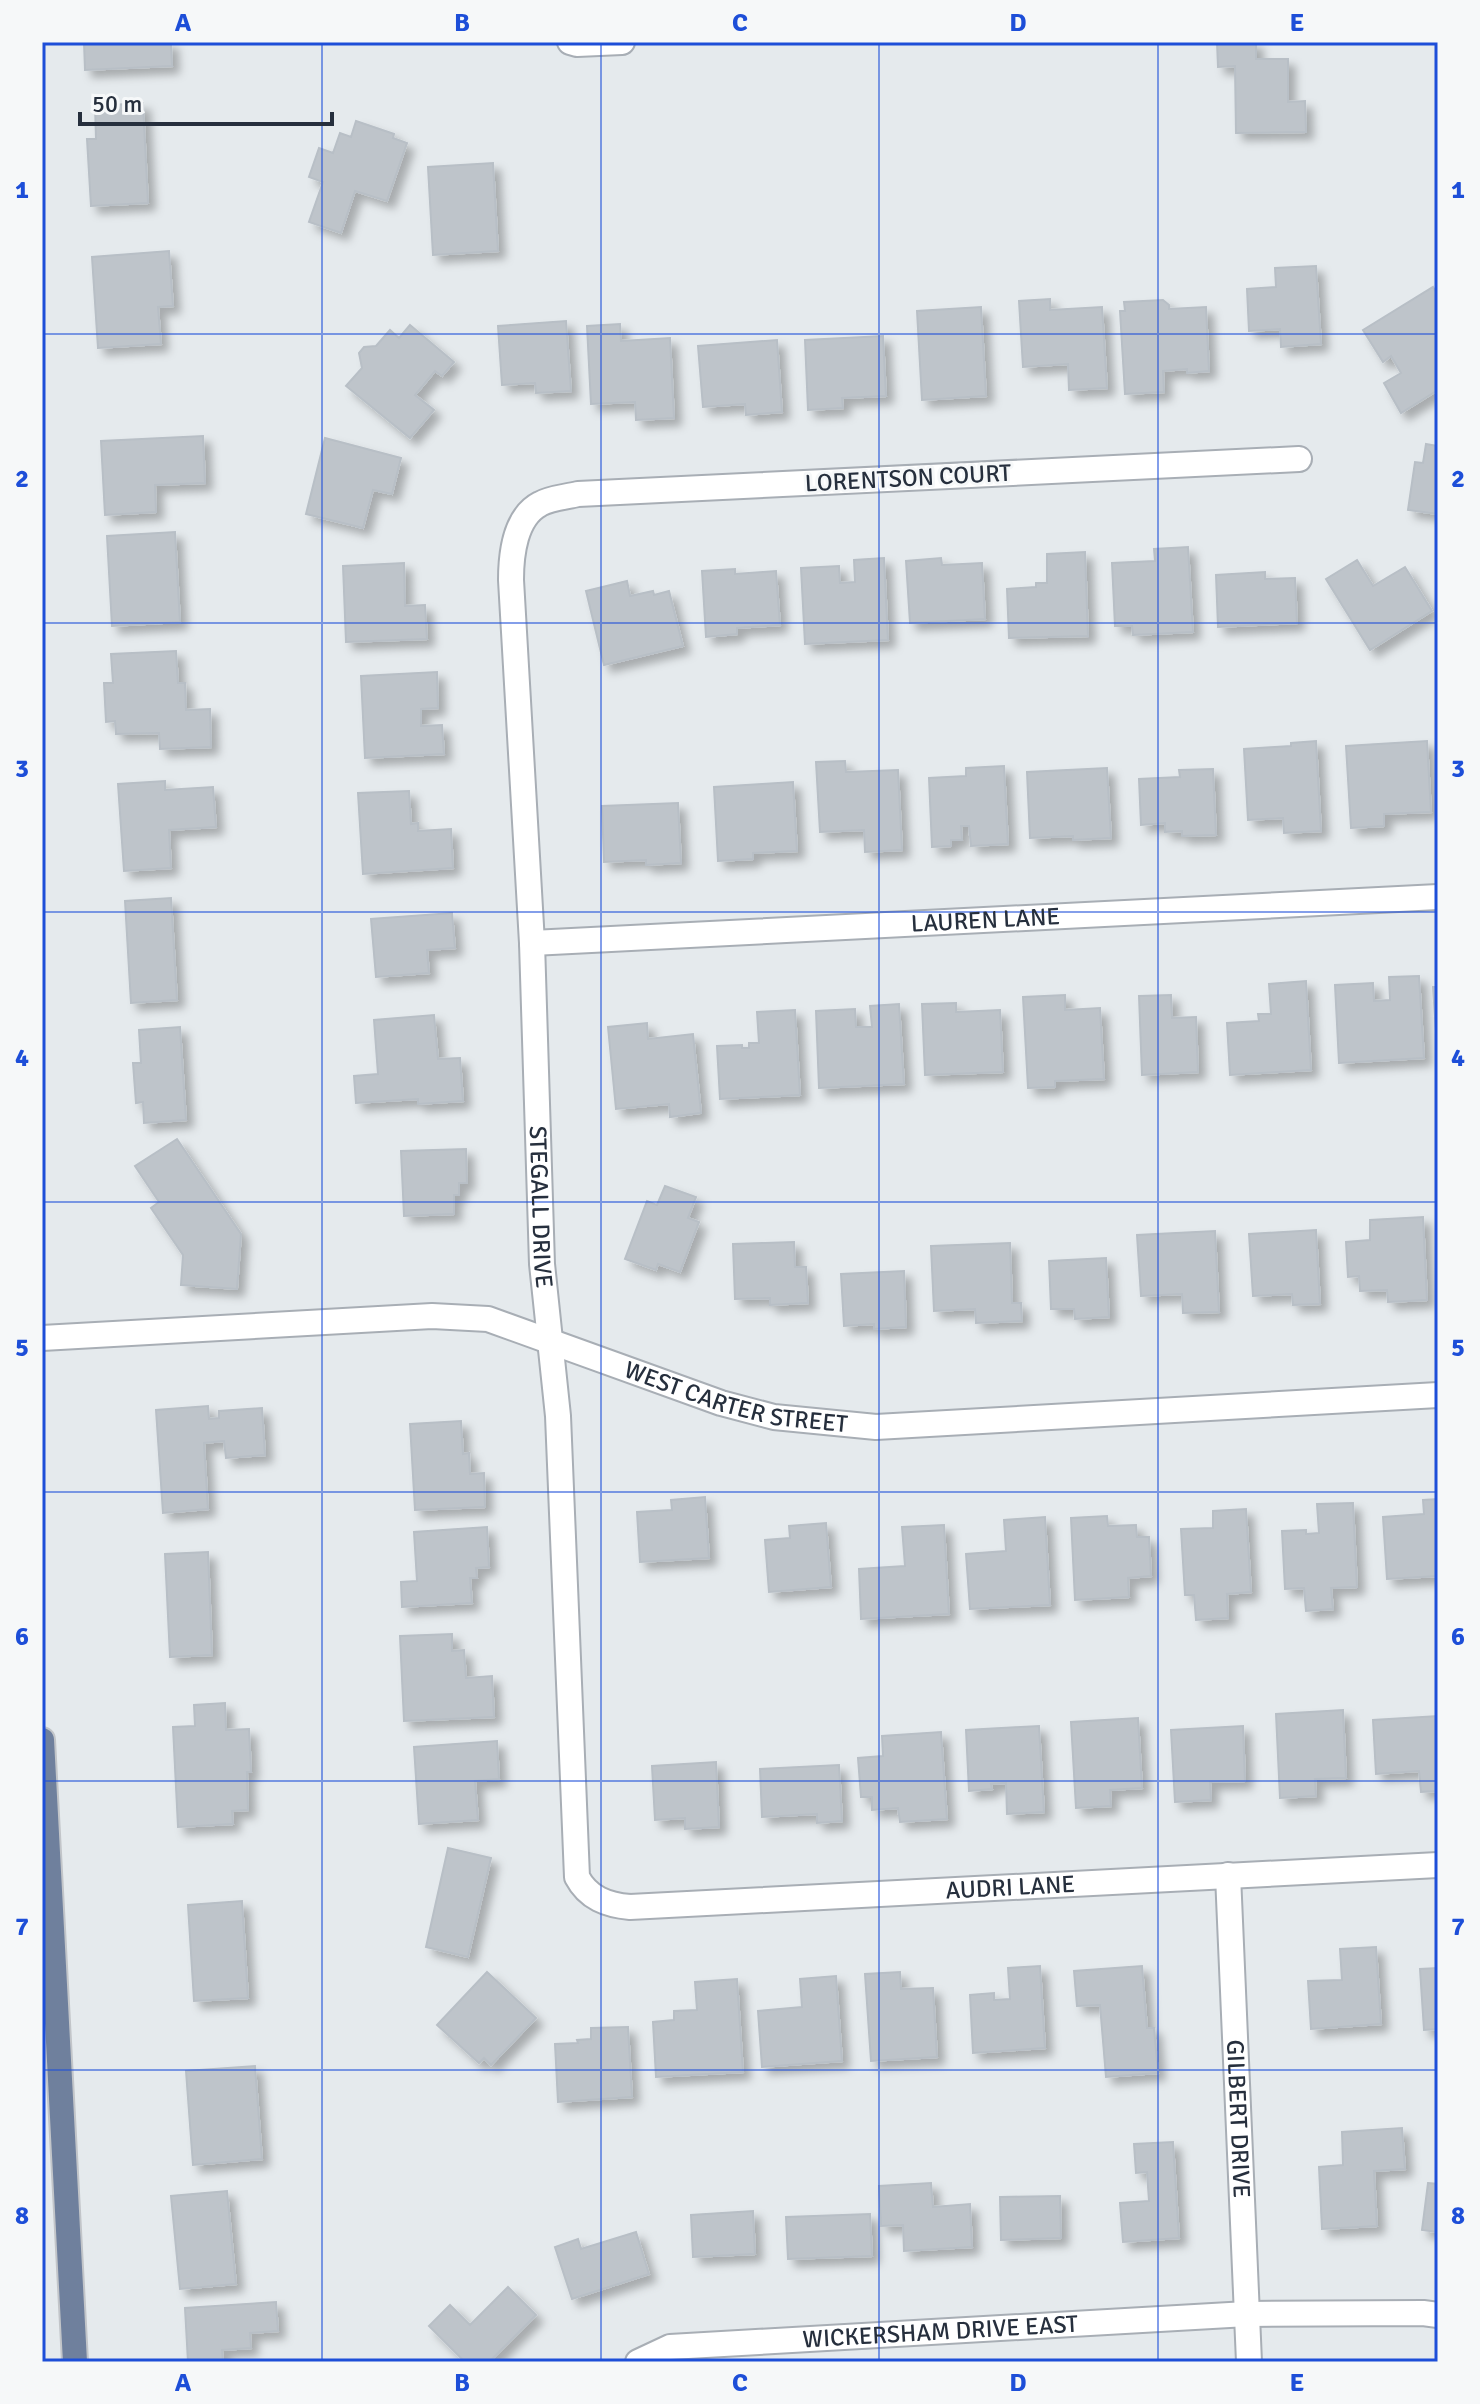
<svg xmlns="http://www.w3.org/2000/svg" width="1480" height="2404" font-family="Signika,sans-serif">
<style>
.building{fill:#bec4ca;stroke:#b8bfc6;stroke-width:2;filter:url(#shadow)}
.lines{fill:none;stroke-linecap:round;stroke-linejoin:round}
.minor-casing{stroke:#a8aeb5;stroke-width:28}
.major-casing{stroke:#c2c5c9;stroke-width:28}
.minor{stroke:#fff;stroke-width:24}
.major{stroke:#6f809d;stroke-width:24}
.grid{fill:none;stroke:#1d4ed8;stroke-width:2;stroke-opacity:0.55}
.labels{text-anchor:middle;stroke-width:6;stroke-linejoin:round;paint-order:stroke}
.street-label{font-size:24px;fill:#262f3d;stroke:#f6f8f9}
.neatline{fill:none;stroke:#1d4ed8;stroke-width:3}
.grid-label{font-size:26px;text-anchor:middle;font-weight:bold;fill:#1d4ed8}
</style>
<defs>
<filter id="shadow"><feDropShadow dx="7" dy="7" stdDeviation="4" flood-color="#0004"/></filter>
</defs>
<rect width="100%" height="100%" fill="#e5eaed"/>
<path class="building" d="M84 42H171L172 66 85 70Z
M1217 42H1256V59H1288V102L1305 101 1306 132 1236 133 1235 66 1218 67Z
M143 103 148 203 91 206 87 139H96L95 106Z
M356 121 394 134 393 138 407 143 387 201 355 191 341 233 309 222 323 182 309 177 319 148 333 153 340 133 351 137Z
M493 163 498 251 433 255 428 167Z
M169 251 173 306 158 307 161 344 98 348 92 257Z
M1316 266 1321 344 1281 347 1280 329 1249 331 1247 289 1276 287 1275 268Z
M1433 287 1438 296V390L1401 413 1384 383 1401 373 1391 356 1383 362 1363 330Z
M1050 299V310L1102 307 1107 388 1069 390 1068 364 1023 367 1019 301Z
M1163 300 1169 305V309L1206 307 1209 371 1187 373V369L1163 371 1164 392 1125 394 1120 311H1125L1124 302Z
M981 307 986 396 922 400 917 311Z
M566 321 571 391 536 393 535 383 502 385 498 326Z
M620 324 621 341 670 338 674 418 636 420 635 402 591 404 587 326Z
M410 325 454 362 442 376 435 371 415 395 434 410 410 438 346 386 362 368 359 353 364 347 376 346 390 330 399 338Z
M883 336 886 396 842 398 843 408 808 410 805 340Z
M777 340 782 412 746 415 745 404 703 407 698 346Z
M203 436 205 483 155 485 156 512 105 515 101 441Z
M325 438 401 458 392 494 373 490 363 528 306 514Z
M1426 444 1438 446V514L1408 510 1415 462 1423 463Z
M175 532 180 622 112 626 107 536Z
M1188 547 1193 632 1133 635 1132 626H1115L1112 563 1155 561 1154 549Z
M1085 552 1088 636 1009 638 1007 589 1036 587V583H1047V554Z
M884 558 888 640 805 644 801 568 839 566 840 583 855 582 854 560Z
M941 558 942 565 982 563 985 619 910 623 906 561Z
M1357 560 1373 586 1405 567 1432 611 1370 650 1326 579Z
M404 563 405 606 425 605 427 639 346 642 343 566Z
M735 569V574L776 571 780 625 737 628V634L706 637 702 571Z
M1265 572V579L1295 578 1297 623 1218 627 1216 575Z
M627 581 630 596 653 591 654 595 669 591 683 646 604 665 586 591Z
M176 651 178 683H185L186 710 210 709 211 747 160 749 159 733 116 734 115 721 106 722 104 683H113L111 654Z
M437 672 438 708 421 709V726L442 725 444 754 365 758 361 676Z
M1316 741 1321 831 1284 833 1283 818 1248 820 1244 749 1291 746V743Z
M1427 741 1431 812 1384 814V826L1351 828 1346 746Z
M845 761 846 772 898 770 902 850 865 852 864 830 820 832 816 762Z
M1004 766 1008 844 971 846 969 826H961L962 840H951V846L932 847 929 778 966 776V768Z
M1107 768 1111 838 1073 840V836L1030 838 1027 772Z
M1213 769 1216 835 1182 836V831L1165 832V823L1141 825 1139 779 1180 777 1179 770Z
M165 781V790L213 787 216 827 169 830 171 868 124 871 118 784Z
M793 782 797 851 753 853V859L718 861 714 787Z
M409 791 411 824 418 823V831L451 829 453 868 363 874 358 793Z
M678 803 681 863 646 865V860L604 862 602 806Z
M171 898 177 1000 131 1003 125 901Z
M452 913 455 948 427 950 429 973 376 977 371 919Z
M1419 976 1424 1058 1339 1063 1335 985 1373 983 1374 1001 1390 1000 1389 977Z
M1306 981 1311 1070 1230 1075 1227 1023 1259 1021 1258 1014H1271L1269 984Z
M1433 987H1438V1048H1437Z
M1065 995V1010L1100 1008 1104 1079 1055 1081V1087L1028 1088 1023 997Z
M1171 995 1172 1018 1196 1017 1198 1072 1142 1075 1139 996Z
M956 1003V1012L1000 1010 1003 1072 925 1075 922 1004Z
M899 1004 904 1084 819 1088 816 1011 855 1009 856 1027H872L870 1006Z
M795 1010 800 1095 720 1099 717 1046 742 1045V1048H749V1043H759L757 1012Z
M434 1015 438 1059 460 1058 463 1101 418 1104V1099L356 1103 354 1076 378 1074 374 1020Z
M647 1023 648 1039 693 1034 701 1113 670 1117 669 1104 616 1109 608 1027Z
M180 1027 186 1120 144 1123 143 1102 136 1103 133 1063H141L139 1030Z
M177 1139 241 1234 237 1289 181 1285 183 1255 151 1208 159 1202 135 1166Z
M466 1149 467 1183H459V1195H454V1214L404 1216 401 1151Z
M665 1186 696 1197 688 1218 699 1222 680 1272 658 1264 656 1270 625 1259 647 1201 657 1205Z
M1423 1217 1427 1300 1388 1302 1387 1290 1360 1291 1359 1276 1348 1277 1346 1242 1370 1240V1220Z
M1316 1230 1320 1304 1293 1305 1292 1294 1253 1296 1249 1234Z
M1215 1231 1219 1312 1183 1313 1182 1294 1141 1296 1137 1235Z
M794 1242 795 1267H806L808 1303 770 1305V1298L735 1299 733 1244Z
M1010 1243 1012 1303H1021L1022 1321 976 1323 975 1309 934 1311 931 1246Z
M1106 1258 1109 1317 1075 1319 1074 1309H1051L1049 1261Z
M904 1271 906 1327 874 1329V1324L844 1326 841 1274Z
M208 1406 209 1419 219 1418V1411L262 1408 265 1455 226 1458 224 1441 204 1443 208 1509 163 1513 156 1410Z
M461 1421 463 1454 469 1453 470 1474 484 1473 485 1507 415 1510 410 1424Z
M705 1497 709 1558 640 1562 637 1512 672 1510 671 1500Z
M1438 1499V1576L1387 1579 1383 1517 1424 1514 1423 1500Z
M1353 1503 1357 1587 1331 1588 1333 1609 1306 1611 1304 1588 1285 1589 1282 1531 1306 1530V1534L1319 1533 1317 1504Z
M1246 1509 1251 1592 1227 1594 1228 1618 1196 1620 1194 1595H1185L1181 1529 1213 1528V1511Z
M1107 1516 1108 1526 1136 1525 1137 1537H1149L1151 1576 1128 1578 1129 1597 1075 1600 1071 1518Z
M1045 1517 1050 1605 970 1609 966 1554 1006 1551 1004 1520Z
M826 1523 831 1587 769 1592 765 1540 790 1538 789 1526Z
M944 1525 949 1614 861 1619 859 1569 905 1566 902 1527Z
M487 1527 489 1567 476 1568 477 1578H470L472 1603 402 1607 401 1582 417 1581 414 1532Z
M208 1552 212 1655 170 1657 165 1554Z
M452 1634V1651L464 1650 466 1678 492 1676 494 1717 404 1721 400 1636Z
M225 1703 226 1730 249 1729 251 1772H247L248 1810 232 1811 233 1824 178 1827 173 1727 195 1726 194 1705Z
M1343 1710 1346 1778 1315 1779 1316 1796 1280 1798 1276 1714Z
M1438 1716V1791L1421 1792 1419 1771 1376 1774 1373 1720Z
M1138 1718 1142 1788 1110 1790 1111 1806 1076 1808 1071 1722Z
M1039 1726 1044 1812 1007 1814 1006 1783 991 1784 992 1789 969 1791 966 1730Z
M1243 1726 1245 1781 1210 1782 1211 1800 1175 1802 1171 1730Z
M941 1732 947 1819 900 1822 898 1808 872 1810V1797H861L858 1758 883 1756 882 1736Z
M497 1741 499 1779 475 1781 478 1820 419 1824 414 1747Z
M716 1762 719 1827 685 1829V1818L655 1820 652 1766Z
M839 1765 842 1821 817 1823V1814L762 1817 760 1769Z
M448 1848 491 1858 468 1957 426 1947Z
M242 1901 248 1998 194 2001 188 1905Z
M1376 1947 1381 2024 1311 2029 1308 1981 1342 1980 1340 1949Z
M1040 1966 1045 2048 973 2053 970 1995 994 1993V2000L1010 1999 1008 1968Z
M1142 1966 1147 2028H1154L1158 2073 1106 2077 1100 2005 1077 2006 1074 1971Z
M1438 1968V2029L1424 2030 1420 1969Z
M487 1972 536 2018 491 2065 484 2058 479 2063 437 2025Z
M900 1972 901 1989 933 1988 937 2057 871 2061 865 1974Z
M836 1976 842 2061 762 2067 758 2011 802 2007 800 1979Z
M737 1979 743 2072 656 2077 653 2022 674 2020V2011L697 2010 695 1982Z
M628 2027 632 2097 558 2102 555 2044 578 2043 577 2040 591 2039V2028Z
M255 2066 262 2159 193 2165 186 2071Z
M1402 2128 1405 2169 1374 2171 1377 2226 1322 2229 1319 2167 1343 2165 1342 2132Z
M1173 2142 1179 2238 1123 2242 1120 2203 1149 2201 1147 2172 1136 2173 1134 2144Z
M931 2183 933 2207 970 2204 972 2247 904 2251 903 2225 881 2226 879 2186Z
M1428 2183 1438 2184V2232L1422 2230Z
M227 2191 236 2284 180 2289 171 2196Z
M1060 2196 1061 2238 1001 2240 1000 2197Z
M753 2211 755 2254 693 2257 691 2215Z
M870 2214 872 2256 788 2259 786 2217Z
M636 2232 649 2274 572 2299 555 2247 578 2239 581 2249Z
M508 2287 536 2315 489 2362H465L429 2326 450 2305 470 2325Z
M276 2302 278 2331 250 2333 251 2348 222 2350 223 2362H188L185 2308Z"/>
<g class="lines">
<defs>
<g id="minor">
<path d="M570 42 577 44 622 42"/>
<path id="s1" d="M1299 459 578 494C566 497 550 498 540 504 515 517 511 555 511 580L532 943 542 1264 558 1416 577 1877C588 1898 607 1905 630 1907L1438 1865"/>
<path id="s2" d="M532 943 1438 897"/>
<path id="s3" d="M42 1338 432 1316 488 1319 721 1403 774 1417 876 1427 1438 1395"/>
<path id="s4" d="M1228 1875 1249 2362"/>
<path id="s5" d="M638 2362 670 2347 1247 2314 1423 2313 1438 2315"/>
</g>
<path id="major" d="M42 1740 75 2362"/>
</defs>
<use href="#minor" class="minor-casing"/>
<use href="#major" class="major-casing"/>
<use href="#minor" class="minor"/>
<use href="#major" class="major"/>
</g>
<path class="grid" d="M322 42V2362M601 42V2362M879 42V2362M1158 42V2362M42 334H1438M42 623H1438M42 912H1438M42 1202H1438M42 1492H1438M42 1781H1438M42 2070H1438"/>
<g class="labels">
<g class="street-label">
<text transform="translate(908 478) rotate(-3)" y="8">LORENTSON COURT</text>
<text dy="8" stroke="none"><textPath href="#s2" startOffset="454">LAUREN LANE</textPath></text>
<text dy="8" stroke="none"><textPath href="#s1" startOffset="1474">STEGALL DRIVE</textPath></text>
<text dy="8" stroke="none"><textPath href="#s3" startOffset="708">WEST CARTER STREET</textPath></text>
<text dy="8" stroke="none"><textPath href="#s1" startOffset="2590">AUDRI LANE</textPath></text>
<text dy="8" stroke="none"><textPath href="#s4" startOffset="244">GILBERT DRIVE</textPath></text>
<text dy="8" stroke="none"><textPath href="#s5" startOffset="306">WICKERSHAM DRIVE EAST</textPath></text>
</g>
</g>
<rect width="1480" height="2404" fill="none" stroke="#f6f8f9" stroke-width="88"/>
<path d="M80 112v12h252v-12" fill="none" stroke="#262f3d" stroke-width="4"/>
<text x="92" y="112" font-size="24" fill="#262f3d" stroke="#f6f8f9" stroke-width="6" paint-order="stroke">50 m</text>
<rect x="44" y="44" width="1392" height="2316" class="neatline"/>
<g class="grid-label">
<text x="183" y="31">A</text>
<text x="462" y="31">B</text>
<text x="740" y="31">C</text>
<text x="1018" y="31">D</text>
<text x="1297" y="31">E</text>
<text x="22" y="198">1</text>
<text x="1458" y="198">1</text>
<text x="22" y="487">2</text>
<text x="1458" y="487">2</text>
<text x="22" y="777">3</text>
<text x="1458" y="777">3</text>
<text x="22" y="1066">4</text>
<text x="1458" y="1066">4</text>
<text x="22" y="1356">5</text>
<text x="1458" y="1356">5</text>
<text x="22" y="1645">6</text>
<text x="1458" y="1645">6</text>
<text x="22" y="1935">7</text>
<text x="1458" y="1935">7</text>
<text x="22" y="2224">8</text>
<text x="1458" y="2224">8</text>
<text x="183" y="2391">A</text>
<text x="462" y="2391">B</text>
<text x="740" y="2391">C</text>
<text x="1018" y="2391">D</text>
<text x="1297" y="2391">E</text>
</g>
</svg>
